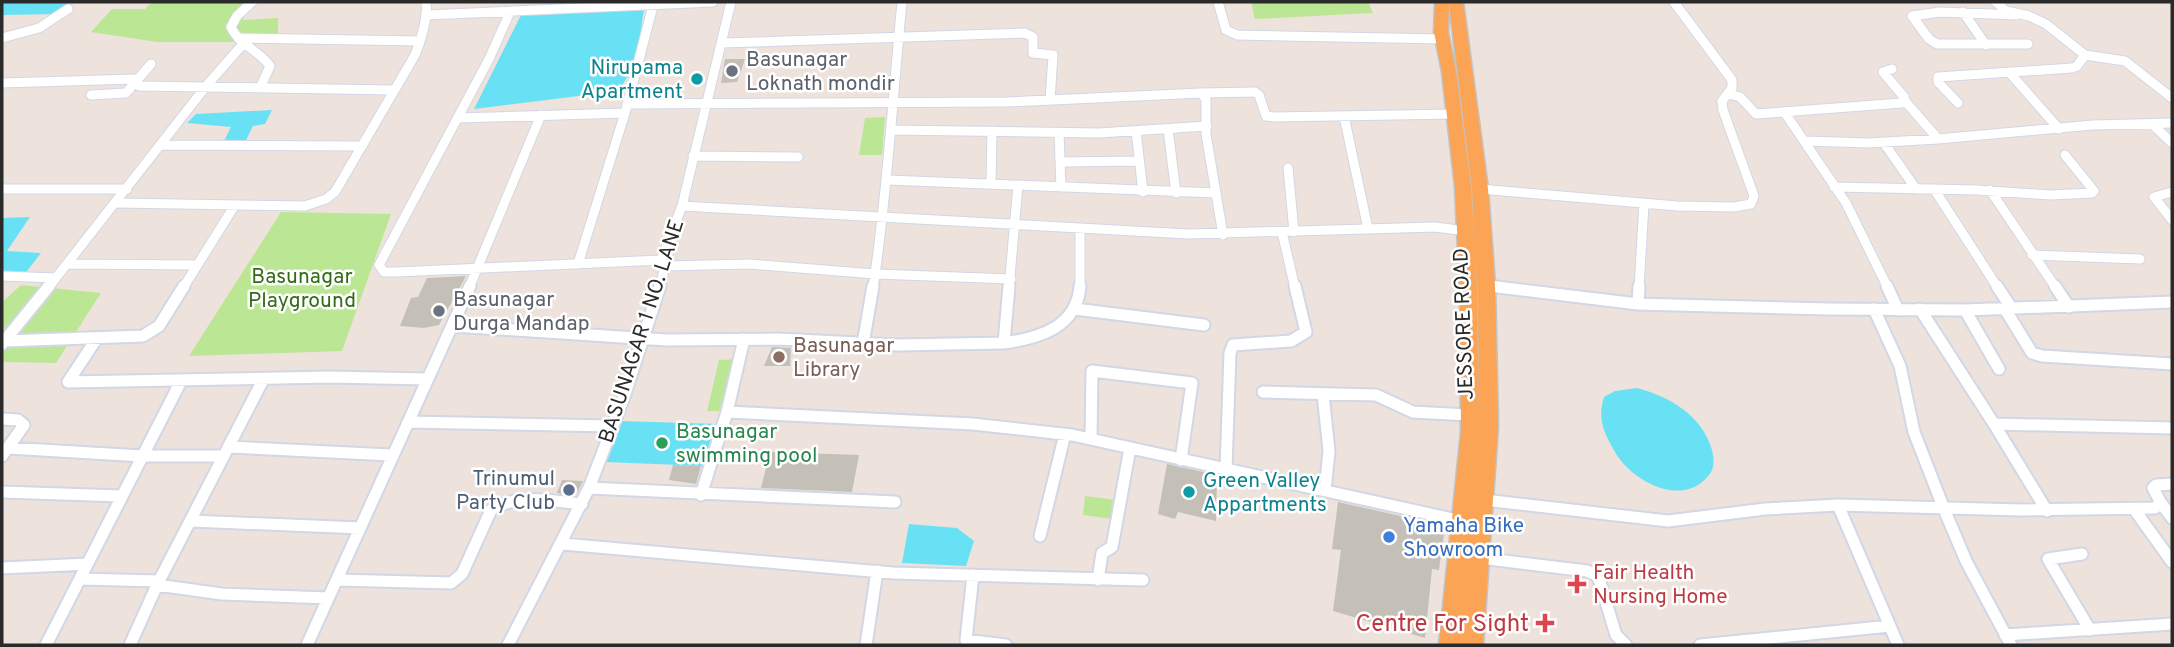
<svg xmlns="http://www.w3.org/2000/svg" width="2174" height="647" font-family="Overpass,sans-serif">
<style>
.green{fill:#bbe795}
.water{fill:#69e1f5}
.building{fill:#c4bfb7}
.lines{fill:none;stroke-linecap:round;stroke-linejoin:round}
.minor-far1-casing{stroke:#d1d7e4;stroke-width:11}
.minor-casing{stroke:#d1d7e4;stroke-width:15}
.trunk-casing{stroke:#c3c3c3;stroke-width:3}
.minor-far1{stroke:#fff;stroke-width:9}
.minor{stroke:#fff;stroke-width:11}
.trunk{fill:#fba456;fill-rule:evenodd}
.worship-dot{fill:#6b7280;stroke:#fff;stroke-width:2.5}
.culture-dot{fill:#0f9aa8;stroke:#fff;stroke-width:2.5}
.education-dot{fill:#8d6e63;stroke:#fff;stroke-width:2.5}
.leisure-dot{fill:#2e9e5b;stroke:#fff;stroke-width:2.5}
.service-dot{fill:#5c6f8a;stroke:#fff;stroke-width:2.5}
.shop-dot{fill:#3f7fe0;stroke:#fff;stroke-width:2.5}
.health-dot{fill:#e0444e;stroke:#fff;stroke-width:2.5}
.labels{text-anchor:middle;stroke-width:5;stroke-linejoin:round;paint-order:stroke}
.worship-label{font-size:21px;fill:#5b616d;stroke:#fff;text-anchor:start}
.culture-label{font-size:21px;fill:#0d838f;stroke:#fff;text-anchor:end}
.park-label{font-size:21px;fill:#336b16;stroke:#fff}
.street-label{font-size:21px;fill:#2a2a2a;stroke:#fff}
.education-label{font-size:21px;fill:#785e54;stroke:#fff;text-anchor:start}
.leisure-label{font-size:21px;fill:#27864d;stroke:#fff;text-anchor:start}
.service-label{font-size:21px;fill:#4e5e75;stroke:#fff;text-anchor:end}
.shop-label{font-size:21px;fill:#366cbe;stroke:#fff;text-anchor:start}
.health-label{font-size:21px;fill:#be3a42;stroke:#fff;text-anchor:start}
.near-health-label{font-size:24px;fill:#be3a42;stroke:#fff;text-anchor:end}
</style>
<rect width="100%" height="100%" fill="#ede3dc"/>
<path class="green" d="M152 2H249L243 20 278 18V42H157L91 32 112 9H145Z
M1251 2H1368L1373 13 1255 19Z
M885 117 882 155H859L865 118Z
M281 212 391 214 342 351 189 356Z
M21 285 101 293 56 363 2 362V302Z
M737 359 719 411H707L719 360Z
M1085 496 1116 500 1113 519 1083 515Z"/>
<path class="water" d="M2 2H69L59 14 2 15Z
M644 9 636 62 619 91 474 109 521 15Z
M272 110 265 124 253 126 246 140 224 141 231 127 187 123 196 114Z
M30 217 7 251 41 253 24 275 2 274V218Z
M1637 388C1670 397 1702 415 1712 450 1714 458 1715 468 1709 475 1683 509 1631 481 1615 452 1604 433 1597 419 1604 397L1615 391Z
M620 421 718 424 706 466 605 462Z
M909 524 957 528 974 541 966 566 902 563Z"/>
<path class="building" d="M725 59H745L737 82 721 83Z
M466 276 439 325 424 328 400 326 411 298 418 297 427 278Z
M772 347 791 348 790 366H764Z
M770 452 859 455 852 492 761 488Z
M1167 464 1217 475 1216 521 1178 512 1175 519 1158 514Z
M673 465 701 466 696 484 669 480Z
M562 480 583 481 576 495 557 493Z
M1338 502 1445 526 1439 570 1432 569 1425 638 1333 611 1341 550 1332 549Z"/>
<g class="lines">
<defs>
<path id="minor-far1" d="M252 2 237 16 231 27C239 45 259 50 270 66L261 86
M902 2C893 93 888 184 875 274L1011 279
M1218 2 1226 30 1237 35 1443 39
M1996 2 2006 11 2029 16 2046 24 2085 55 2125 61 2172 98
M510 12 489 59 379 265 384 272H397L661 260
M1963 12 1986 45
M428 15 713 2
M2016 15 1940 12 1912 16 1929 39 1937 44H2028
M2 38 39 28 68 9
M238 38 420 41
M723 43 1025 33 1033 37V53L1053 55 1050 100
M2009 72 2059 129
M2 83 134 79 139 86 394 90
M1201 93 1255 92 1259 95 1266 116 1274 117 1455 114
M1729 94 1740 97 1756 114 1902 103 1905 101 1904 97 1883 72 1892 69
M91 95 126 93 151 64
M1958 103 1938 82V77L2072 68 2077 66 2085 55
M627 104 1008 102 1201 93 1206 99V134L1223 235
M1785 113 1846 203 1888 288
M1344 116 1368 229
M457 118 625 113
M2152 124 2172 143
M1168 129 1176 193
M891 130 1099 133 1207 126
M1136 131 1143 192
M1059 133 1061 187
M1938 139 2093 125 2172 123
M1806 141 1869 143 1938 139 1905 101
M1884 143 1916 189
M160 145 361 146
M693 156 798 157
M1060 162 1139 161
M1288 168 1294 232
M888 180 1216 193
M991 184 992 131
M1834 187 1977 190 2050 195 2092 193 2094 191 2065 155
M2 189H127
M1480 189 1677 206 1734 207 1751 204 1754 196 1723 110 1722 101 1732 88V80L1674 2
M1934 189 1998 288
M1990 190 2056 288
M2172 192 2154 197 2172 220
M117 203 305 206 326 199 335 192 415 55C421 41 428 17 426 2
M682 206 1188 234 1435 227 1466 231
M1080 230V288
M1282 232 1295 288
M2032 255 2140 259
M67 264 197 265
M578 264 625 113 654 2
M665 266 749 264 875 274 873 288
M2 276 56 278
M1482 285 1504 288
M48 288 207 85 243 44
M183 288 235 205
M469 288 541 115
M660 288 665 266 661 260 682 206 731 2
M1009 288 1018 185
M1639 288 1644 204"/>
<path id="minor" d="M1489 286 1638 304 1829 309 1965 310 2172 302
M1887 286 1898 310
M1997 286 2012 309
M2055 286 2069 307
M1638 304 1639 286
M1075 309 1204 325
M1874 309 1900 366 1914 432 1944 509 1966 561 2011 645
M1920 309 1994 424
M2005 309 2032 353 2042 356 2172 364
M1965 310 1999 369
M453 326 667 340 778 339 898 345 1004 343 1009 286
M97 338 68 382 329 377 428 379
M4 341 143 336 159 326 184 286
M1004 343C1040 338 1077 327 1080 286
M2 344 49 286
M863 344 873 286
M1263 392 1376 395 1413 412 1468 415
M1323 394 1329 451 1325 491
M727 412 973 424 1072 435 1462 521
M2 419 18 420 24 425 2 456
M408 422 612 426
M1091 439 1092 371 1192 383 1181 460
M229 447 391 455
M8 448 142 456H224
M1226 469 1230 353 1233 345 1291 341 1306 332 1295 286
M589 488 895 502
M2 492 121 496
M701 495 727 412 744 339
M1484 500 1668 521 1765 509 1838 505 2021 510 2155 508 2161 503 2153 488 2156 485 2172 484
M2161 503 2172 518
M1838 505 1898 645
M2134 509 2172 562
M2047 511 1994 424 2172 428
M191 521 360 528
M1040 536 1065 434
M563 544 893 573 1143 580
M2082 554 2048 559 2090 630
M1480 558 1587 571 1598 576 1616 635 1626 645
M2 568 87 564
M973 575 966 640 1006 645
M80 579 159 581
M337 580 451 583 462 574 491 510C517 493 553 501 582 504
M1098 580 1102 553 1112 547 1130 448
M157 585 222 594 328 598
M2005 635 2172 624
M46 645 181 381
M130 645 157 585 263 380
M307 645 470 286
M508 645 589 488 624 397 660 286
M866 645 877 571
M1700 645 1890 626"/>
<path id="trunk" d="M1435 2H1449L1448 32 1456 72 1471 187 1478 294 1479 429 1477 286 1472 189 1449 2H1463L1488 189 1495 286 1498 426 1483 645H1461L1473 500 1461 645H1439L1461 432 1460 294 1455 187 1442 72 1434 32Z"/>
</defs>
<use href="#minor-far1" class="minor-far1-casing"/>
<use href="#minor" class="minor-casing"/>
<use href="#trunk" class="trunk-casing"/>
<use href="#minor-far1" class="minor-far1"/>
<use href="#minor" class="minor"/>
<use href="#trunk" class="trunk"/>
</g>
<g class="worship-dot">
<circle cx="732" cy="71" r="7"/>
<circle cx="439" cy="311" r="7"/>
</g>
<g class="culture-dot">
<circle cx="697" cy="79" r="7"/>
<circle cx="1189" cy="492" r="7"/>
</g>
<circle class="education-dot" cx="779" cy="357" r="7"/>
<circle class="leisure-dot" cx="662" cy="443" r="7"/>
<circle class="service-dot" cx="569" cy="490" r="7"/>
<circle class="shop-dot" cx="1389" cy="537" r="7"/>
<g class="health-dot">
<path d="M1573.5 573.5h7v7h7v7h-7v7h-7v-7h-7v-7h7z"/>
<path d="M1541.5 612.5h7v7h7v7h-7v7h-7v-7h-7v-7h7z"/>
</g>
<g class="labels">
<g class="worship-label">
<text x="746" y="66">Basunagar<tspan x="746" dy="24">Loknath mondir</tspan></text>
<text x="453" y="306">Basunagar<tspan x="453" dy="24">Durga Mandap</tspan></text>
</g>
<g class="culture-label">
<text x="683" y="74">Nirupama<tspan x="683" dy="24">Apartment</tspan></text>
<text x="1203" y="487" text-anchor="start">Green Valley<tspan x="1203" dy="24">Appartments</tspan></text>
</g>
<g class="park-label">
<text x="302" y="283">Basunagar<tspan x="302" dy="24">Playground</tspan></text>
</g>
<g class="street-label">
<text transform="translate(1463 324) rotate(-92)" y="7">JESSORE ROAD</text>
<text transform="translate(641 331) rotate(-72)" y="7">BASUNAGAR 1 NO. LANE</text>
</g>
<g class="education-label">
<text x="793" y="352">Basunagar<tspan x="793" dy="24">Library</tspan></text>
</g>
<g class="leisure-label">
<text x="676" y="438">Basunagar<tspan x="676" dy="24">swimming pool</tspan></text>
</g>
<g class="service-label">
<text x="555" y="485">Trinumul<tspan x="555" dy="24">Party Club</tspan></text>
</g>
<g class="shop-label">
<text x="1403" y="532">Yamaha Bike<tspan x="1403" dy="24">Showroom</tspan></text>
</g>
<g class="health-label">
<text x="1593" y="579">Fair Health<tspan x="1593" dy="24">Nursing Home</tspan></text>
</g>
<g class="near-health-label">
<text x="1529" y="631">Centre For Sight</text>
</g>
</g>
<rect width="2174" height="647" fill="none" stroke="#2a2a2a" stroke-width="7"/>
</svg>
